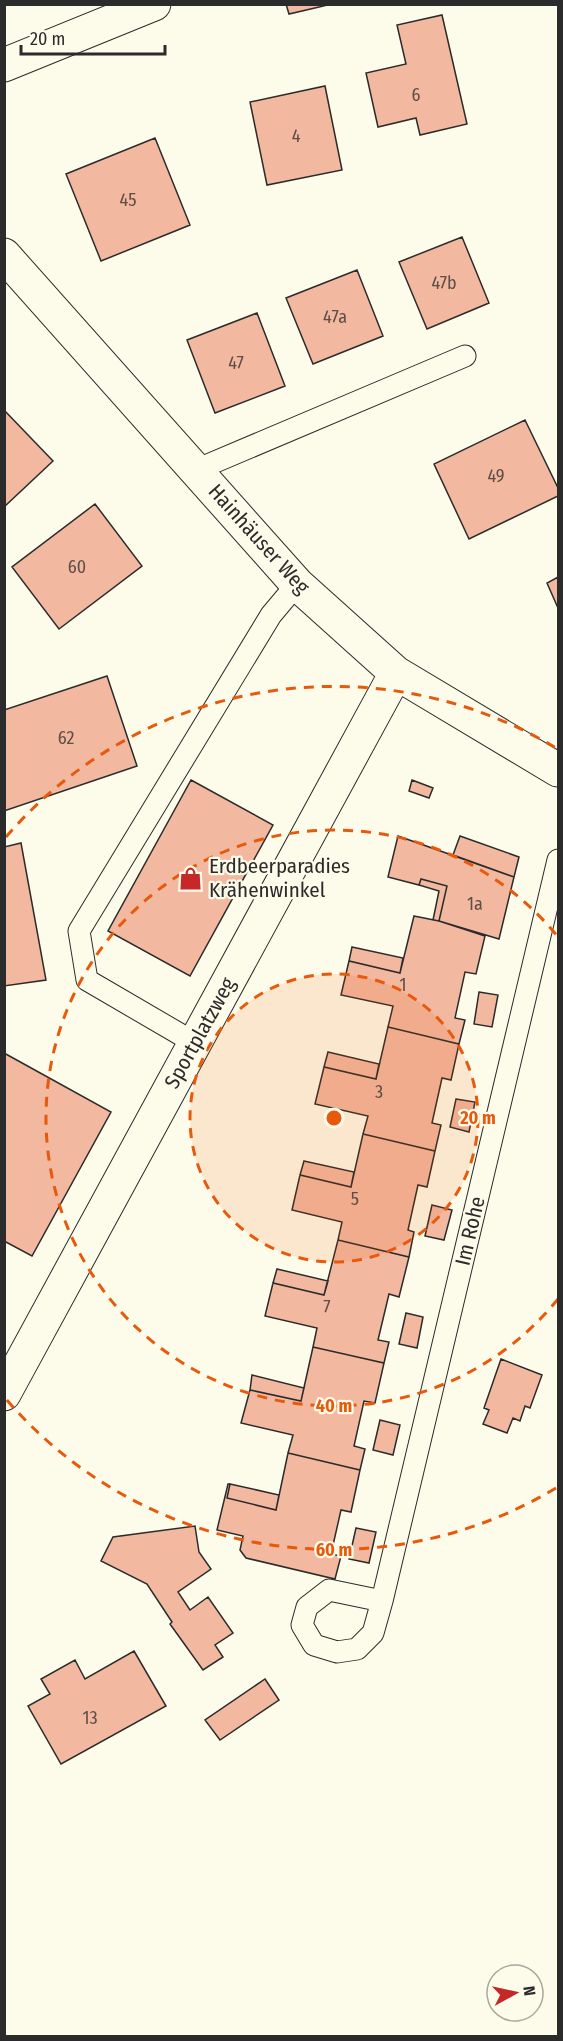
<svg xmlns="http://www.w3.org/2000/svg" width="563" height="2041" font-family="'Fira Sans Condensed',sans-serif">
<style>
.building{fill:#f2b8a0;stroke:#2b2b2b;stroke-width:1.5}
.lines{fill:none;stroke-linecap:round;stroke-linejoin:round}
.service-casing{stroke:#2b2b2b;stroke-width:23}
.minor-casing{stroke:#2b2b2b;stroke-width:35}
.service{stroke:#fdfbea;stroke-width:21}
.minor{stroke:#fdfbea;stroke-width:33}
.ring{fill:none;stroke:#e8590c;stroke-width:3;stroke-dasharray:10 8}
.labels{text-anchor:middle;stroke-width:4.5;stroke-linejoin:round;paint-order:stroke}
.number-label{font-size:18px;fill:#5d4e48}
.street-label{font-size:21px;fill:#2b2b2b;stroke:#fdfbea}
.poi-label{font-size:21px;fill:#2b2b2b;stroke:#fdfbea;text-anchor:start}
.centre{fill:#e8590c;stroke:#fdfbea;stroke-width:3}
.ring-label{font-size:18px;text-anchor:middle;font-weight:bold;fill:#e8590c;stroke:#fdfbea;stroke-width:4.5;stroke-linejoin:round;paint-order:stroke}
</style>
<rect width="100%" height="100%" fill="#fdfbea"/>
<path class="building" d="M286 4H328V5L289 14Z
M442 15 467 124 420 135 416 118 378 127 366 73 406 64 397 25Z
M325 86 342 170 267 185 250 102Z
M155 138 190 225 101 261 66 174Z
M462 237 489 303 427 329 399 262Z
M357 270 383 336 313 364 286 298Z
M257 313 285 386 215 413 187 340Z
M4 410 53 461 4 507Z
M525 420 558 488V496L469 539 434 464Z
M95 504 142 566 59 629 12 567Z
M558 577V608L547 583Z
M107 676 137 766 4 811V710Z
M191 780 273 825 190 976 108 931Z
M412 780 433 788 429 798 409 791Z
M398 836 514 877 499 939 439 921 447 886 421 879 419 885 388 877Z
M460 836 519 857 514 877 453 855Z
M21 843 46 980 4 986V847Z
M421 879 447 886 439 921 433 920 439 891 419 885Z
M414 916 439 921 485 936 476 974 465 972 455 1018 465 1020 459 1044 388 1027 393 1006 341 995 349 961 400 973Z
M352 947 403 958 400 973 349 961Z
M479 992 498 995 492 1027 474 1024Z
M388 1027 459 1044 451 1080 442 1078 432 1123 441 1125 435 1151 363 1134 368 1116 315 1104 324 1067 376 1079Z
M328 1052 379 1064 376 1079 324 1067Z
M4 1053 111 1112 32 1256 4 1241Z
M456 1099 475 1102 469 1132 450 1127Z
M363 1134 435 1151 427 1187 418 1185 408 1230 414 1232 409 1257 338 1240 342 1222 292 1210 300 1175 351 1187Z
M304 1161 354 1172 351 1187 300 1175Z
M432 1205 452 1210 444 1240 425 1236Z
M338 1240 409 1257 399 1297 389 1294 378 1340 389 1342 384 1363 313 1347 317 1328 265 1316 273 1283 324 1295Z
M277 1269 328 1281 324 1295 273 1283Z
M406 1313 423 1317 417 1348 399 1344Z
M313 1347 384 1363 375 1403 364 1401 354 1446 365 1449 360 1470 288 1453 293 1435 241 1423 250 1390 301 1401Z
M501 1359 542 1375 530 1408 525 1406 520 1421 513 1418 507 1433 483 1424 489 1410 484 1408Z
M252 1375 304 1388 301 1401 250 1390Z
M380 1420 400 1425 393 1455 373 1450Z
M288 1453 360 1470 351 1512 341 1510 331 1554 341 1556 335 1579 246 1558 240 1550 243 1536 217 1530 228 1484H230L227 1498 276 1510Z
M230 1484 279 1495 276 1510 227 1498Z
M195 1526 199 1552 211 1569 178 1592 190 1610 208 1597 233 1633 215 1645 223 1657 203 1670 170 1624 172 1622 147 1584 101 1561 113 1537Z
M356 1528 376 1532 369 1563 349 1559Z
M134 1651 166 1706 61 1764 28 1706 50 1694 41 1679 75 1660 85 1679Z
M265 1679 279 1700 220 1740 205 1720Z"/>
<g class="lines">
<defs>
<path id="service" d="M196 470 465 356
M195 1043 87 980 79 931 271 615 297 584
M382 1601 329 1590 307 1607 302 1625 314 1645 337 1652 357 1649 373 1633 382 1601 558 860"/>
<path id="minor" d="M4 65 154 4
M4 255 297 584 396 673 558 770
M4 1394 396 673"/>
</defs>
<use href="#service" class="service-casing"/>
<use href="#minor" class="minor-casing"/>
<use href="#service" class="service"/>
<use href="#minor" class="minor"/>
</g>
<circle cx="334" cy="1118" r="144" fill="#e8590c" fill-opacity=".12"/>
<g class="ring">
<circle cx="334" cy="1118" r="144"/>
<path d="M558 1299A288 288 0 1 1 558 937"/>
<path d="M556 1488A432 432 0 0 1 6 1399M6 837A432 432 0 0 1 556 748"/>
</g>
<defs>
<symbol id="shop-bare" viewBox="-9 -9 18 18"><path d="M-5-2.5h2.3a2.7 3.5 0 0 1 5.4 0H5L5.5 6h-11ZM-1.5-2.5h3a1.5 2.3 0 0 0-3 0Z" fill="#c62828" stroke="#fdfbea" stroke-width="2.5" paint-order="stroke"/></symbol>
</defs>
<g fill-rule="evenodd">
<use href="#shop-bare" x="174" y="862" width="33" height="33"/>
</g>
<g class="labels">
<g class="number-label">
<text x="416" y="101">6</text>
<text x="296" y="142">4</text>
<text x="128" y="206">45</text>
<text x="444" y="289">47b</text>
<text x="335" y="323">47a</text>
<text x="236" y="369">47</text>
<text x="496" y="482">49</text>
<text x="77" y="573">60</text>
<text x="66" y="744">62</text>
<text x="475" y="910">1a</text>
<text x="403" y="991">1</text>
<text x="379" y="1098">3</text>
<text x="355" y="1205">5</text>
<text x="327" y="1313">7</text>
<text x="90" y="1724">13</text>
</g>
<g class="street-label">
<text transform="translate(259 539) rotate(48)" y="7">Hainhäuser Weg</text>
<text transform="translate(200 1033) rotate(-61)" y="7">Sportplatzweg</text>
<text transform="translate(470 1231) rotate(-77)" y="7">Im Rohe</text>
</g>
<g class="poi-label">
<text x="209" y="873">Erdbeerparadies<tspan x="209" dy="24">Krähenwinkel</tspan></text>
</g>
</g>
<circle cx="334" cy="1118" r="9" class="centre"/>
<g class="ring-label">
<text x="478" y="1124">20 m</text>
<text x="334" y="1412">40 m</text>
<text x="334" y="1556">60 m</text>
</g>
<rect width="563" height="2041" fill="none" stroke="#2b2b2b" stroke-width="12"/>
<g transform="translate(515 1993) rotate(82)"><circle r="28" fill="#fdfbea" stroke="#a9a89e" stroke-width="1.5"/>
<path d="M0-4.5L10 22L0 15L-10 22Z" fill="#c62828"/>
<text y="-9" font-size="16" font-weight="bold" text-anchor="middle" fill="#2b2b2b">N</text>
</g>
<path d="M21 45v9h144v-9" fill="none" stroke="#2b2b2b" stroke-width="3"/>
<text x="30" y="45" font-size="18" fill="#2b2b2b" stroke="#fdfbea" stroke-width="4.5" paint-order="stroke">20 m</text>
</svg>
